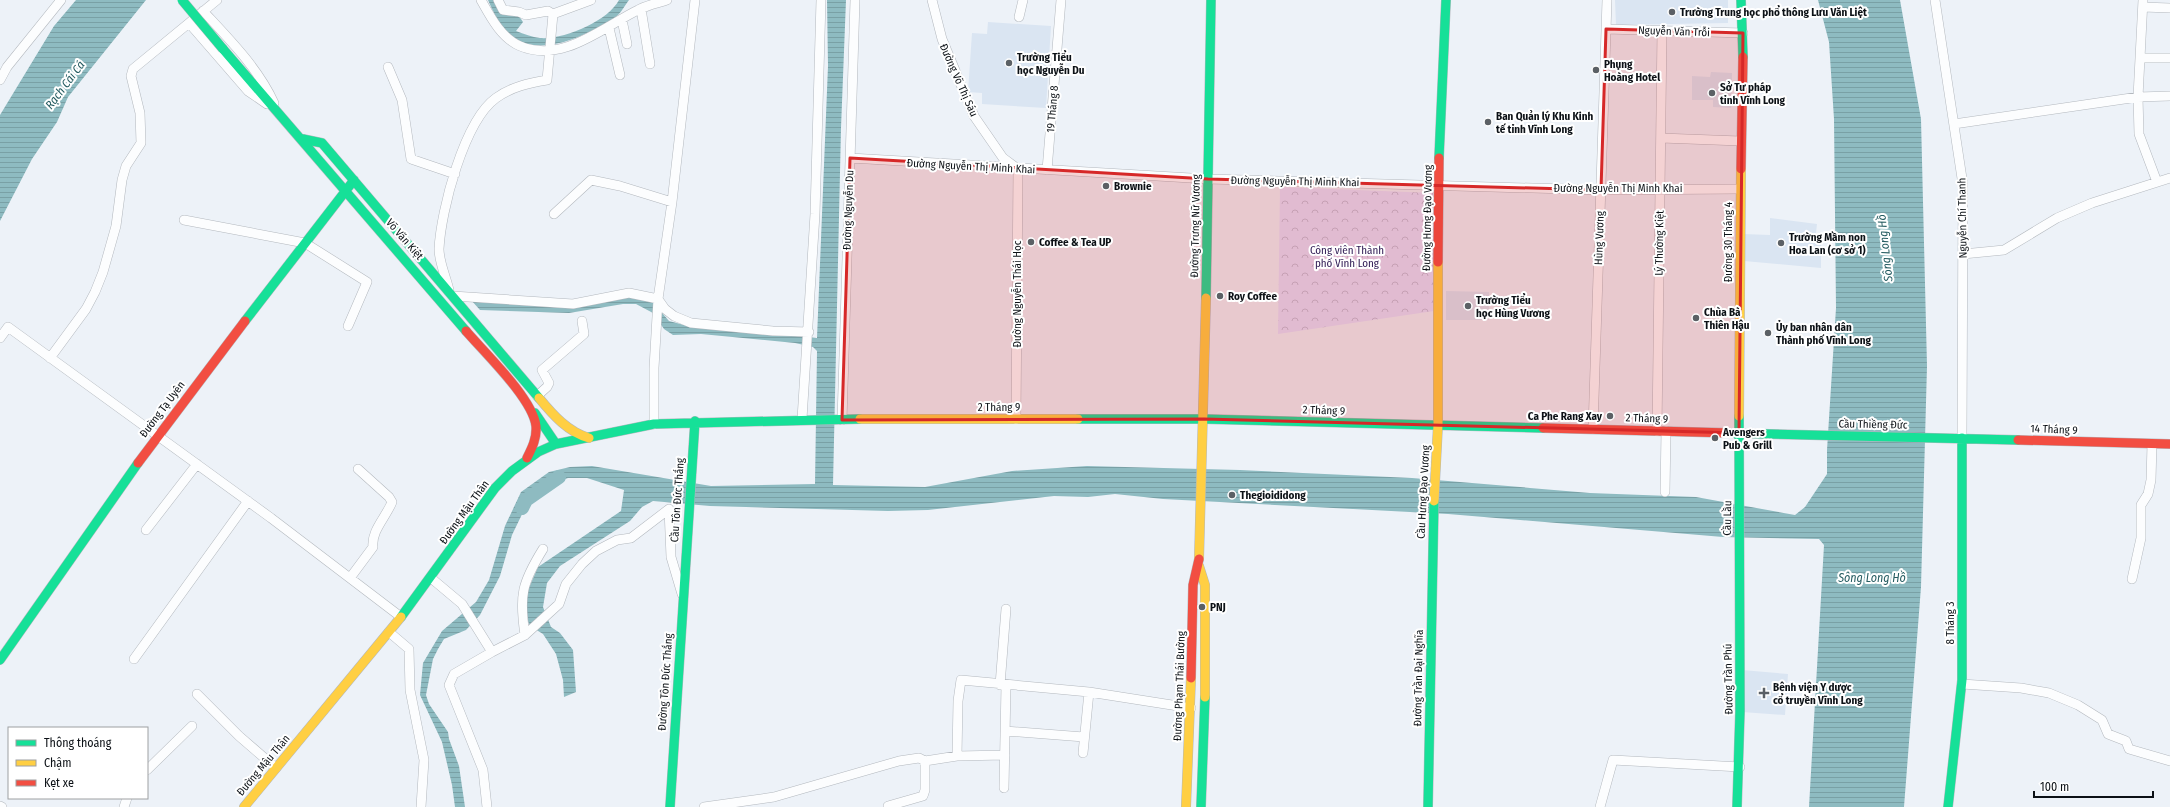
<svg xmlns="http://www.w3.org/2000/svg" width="2170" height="807" font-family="'Fira Sans Condensed',sans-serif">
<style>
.built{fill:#dae5f2}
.forest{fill:url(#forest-crowns)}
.water{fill:url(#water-rules)}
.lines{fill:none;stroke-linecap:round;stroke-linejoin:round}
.river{stroke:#8ebbc1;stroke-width:14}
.street-casing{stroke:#b3b8be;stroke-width:10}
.fast-casing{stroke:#b3b8be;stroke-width:10}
.slow-casing{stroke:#b3b8be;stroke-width:10}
.jam-casing{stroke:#b3b8be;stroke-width:10}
.street{stroke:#fcfdfe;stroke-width:9}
.fast{stroke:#16e098;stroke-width:9}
.slow{stroke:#ffcf43;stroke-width:9}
.jam{stroke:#f24e42;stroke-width:9}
.fast-bridge-casing{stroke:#b3b8be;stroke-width:10;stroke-linecap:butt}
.fast-bridge{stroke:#16e098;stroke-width:9}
.marked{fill:#d62828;fill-opacity:0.2;stroke:#d62828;stroke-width:3;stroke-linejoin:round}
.poi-dot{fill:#5b6065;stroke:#fff;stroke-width:1.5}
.labels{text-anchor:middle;stroke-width:4;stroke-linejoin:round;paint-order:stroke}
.poi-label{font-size:11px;font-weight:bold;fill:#0c1116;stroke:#fff;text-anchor:start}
.street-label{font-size:11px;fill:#0c1116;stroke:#fff}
.park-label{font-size:11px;fill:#342058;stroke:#fff}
.water-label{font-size:12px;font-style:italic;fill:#255c61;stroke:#fff}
</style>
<defs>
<pattern id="forest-crowns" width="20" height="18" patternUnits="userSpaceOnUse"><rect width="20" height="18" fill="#e4e0fc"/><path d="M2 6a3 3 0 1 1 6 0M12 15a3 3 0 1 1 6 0" fill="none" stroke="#c2bfd7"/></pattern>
<pattern id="water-rules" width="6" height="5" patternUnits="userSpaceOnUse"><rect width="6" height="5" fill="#8ebbc1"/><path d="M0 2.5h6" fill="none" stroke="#79a0a5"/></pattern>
</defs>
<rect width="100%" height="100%" fill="#edf2f8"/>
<path class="built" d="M1615 0H1728V23L1616 25Z
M988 22 1051 26 1046 108 982 104V93L968 92 972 33 987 34Z
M1711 72 1732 73 1731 108 1713 107V100H1692V76L1710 77Z
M1770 218 1817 224 1815 242 1821 244V268L1744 261 1743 234 1770 235Z
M1446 291 1489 292V320H1446Z
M1742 670 1788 674 1785 715 1742 712Z"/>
<path class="forest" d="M1280 187 1433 193 1434 311 1278 334Z"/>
<path class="water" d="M76 0H146L68 97 57 122 32 159 0 221V115L54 26Z
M488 0H494C501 16 504 13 519 16L523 22 516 31C524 34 532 37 540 38 564 40 608 21 619 0H629C625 5 622 11 618 15 613 20 605 23 599 27 573 41 532 58 507 32 498 23 493 11 488 0Z
M827 0H846L841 128 833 485 925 487 1012 471 1087 466 1240 470 1412 478 1590 493 1696 497 1795 515 1805 507 1827 474V450L1836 308 1834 119 1829 42 1818 0H1900L1921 119 1927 366 1921 587 1904 807H1809L1824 545 1819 539 1723 537 1448 514 1163 499 1115 494 1088 497 1054 496 928 510 888 511 710 506 653 501 642 507 630 521 560 566 547 583 543 607 551 627 560 633 573 650 576 692 564 697 563 680 556 654 543 634 530 626 524 612 528 590 538 567 621 511 624 490 587 478H568L537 491 527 504 512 535 500 576 480 615 466 630 444 639 438 649 433 659 426 695 429 704 448 732 449 739 459 766 465 807H455L452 785 442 742 420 695 423 663 442 631 476 602 489 580 505 526 521 492 549 472 570 467 592 466 711 486 815 484 817 351 813 347 795 343 701 334 673 335 664 329 653 313 636 304H623L569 313 480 310 471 300 521 305 628 296 652 301 669 321 688 326 817 338 828 66Z"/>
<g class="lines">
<path class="river" d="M522 508 526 500 559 477"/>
<defs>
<path id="street" d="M481 0C490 16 501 38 520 46 562 64 603 27 638 10 647 5 658 3 667 0
M498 0 503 10 519 12 526 15 548 11 553 14
M932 0 942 39 974 116 1003 158 1018 169 1016 419
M1935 0 1963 185 1962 438
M2143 0 2138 97 2139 134 2157 182
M2143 7 2170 8
M641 9 650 64
M203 11C229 39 258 68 274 103
M1019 17 1023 0
M622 20 627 44
M189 23 248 91 267 104
M609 28 620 75
M1606 29 1743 33
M2140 58H2170
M388 67 402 100 411 159 455 174
M0 80 7 67 61 0
M1954 124 2138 97 2170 96
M1661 138 1740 141
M850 158 1208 179 1601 190 1740 189
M1047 170 1061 0
M554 214 591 180 620 186 672 202
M184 220 305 243 367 282 348 326
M1963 254 2004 250 2057 218 2092 203 2170 178
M449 290C446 277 439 262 439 249 441 210 464 121 496 98 511 87 529 83 547 80L553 14 591 0
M453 296 573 304 629 293 658 299 665 309 674 316 691 323 773 331 809 332
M0 338 8 327 271 518 401 617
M50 358 86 309 95 292 103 272 116 226 122 180 126 166 141 143 140 113 131 76 133 69 217 0
M537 396 547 387 549 383 542 370 584 334 582 321
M802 419 815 214 821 0
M842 420 855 0
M654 424V368L658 299 672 202 695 0
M1593 429 1607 0
M1657 431 1662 30
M1665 492 1666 431
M146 530 197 464
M350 578 373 547C371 531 386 517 392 502L389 497 358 469
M431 578 462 604 492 652 525 635 559 604 566 584 582 564 596 551 617 540 631 538 669 509 671 557 682 594
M2132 579 2141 538V505L2148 494 2151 480 2152 444
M389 632 409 649 410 690 424 760 421 807
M525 635C519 595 522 583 543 549
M134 659 248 501
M1962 684 2021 688 2049 693 2078 705 2102 720 2108 734 2126 741 2129 749 2170 761
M1000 685 1006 609
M197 694 239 736 276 768
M1005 731 1084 737
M1083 753 1089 692
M957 756 1005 755
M147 770 192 726
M1004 788 1006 685
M0 806 2 807
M888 806 923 796 925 790V761
M124 807 127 798
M487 807 483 770 449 685 454 674 492 652
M704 807 774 797 899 761 919 758 925 761 957 756 958 701 961 680 1089 692 1191 708
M1600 807 1613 760 1740 767"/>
<path id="fast" d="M1741 0 1743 57
M223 49 466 331
M303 139 322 143 539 398
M1439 158 1446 0
M1206 298 1211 0
M245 321 354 180
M535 413 556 444
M1078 419H1204L1543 428
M1730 433 2018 440
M401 617 495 488 512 471 538 452 556 444 654 424 860 419
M0 660 138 463
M670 807 695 421
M1201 807 1205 697
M1428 807 1434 501
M1737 807 1740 711 1739 416
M1948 807 1962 680V438"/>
<path id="slow" d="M539 398C553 415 568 432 589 438
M1739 416 1741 169
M860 419H1078
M1434 501 1438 425V262
M1199 559 1206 298
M1199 566 1205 585V697
M244 807 401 617
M1186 807 1191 678"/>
<path id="jam" d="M1741 169 1743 57
M1438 262 1439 158
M466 331C484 352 533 399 536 426 537 438 532 448 527 458
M1543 428 1730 433
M2018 440 2170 444
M138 463 245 321
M1191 678 1193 585 1199 559"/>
</defs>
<use href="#street" class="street-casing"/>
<use href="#fast" class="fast-casing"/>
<use href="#slow" class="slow-casing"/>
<use href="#jam" class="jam-casing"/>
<use href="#street" class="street"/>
<use href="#fast" class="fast"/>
<use href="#slow" class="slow"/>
<use href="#jam" class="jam"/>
<defs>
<path id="fast-bridge" d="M182 0 223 49"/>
</defs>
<use href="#fast-bridge" class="fast-bridge-casing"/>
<use href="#fast-bridge" class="fast-bridge"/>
</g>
<path class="marked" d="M1606 29 1743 33 1739 433 1204 419 842 420 850 158 1208 179 1601 190Z"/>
<g class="poi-dot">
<circle cx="1672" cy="12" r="4"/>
<circle cx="1009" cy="63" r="4"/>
<circle cx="1596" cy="70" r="4"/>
<circle cx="1712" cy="93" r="4"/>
<circle cx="1488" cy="122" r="4"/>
<circle cx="1106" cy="186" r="4"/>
<circle cx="1031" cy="242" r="4"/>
<circle cx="1781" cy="243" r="4"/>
<circle cx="1220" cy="296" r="4"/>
<circle cx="1468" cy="306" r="4"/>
<circle cx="1696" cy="318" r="4"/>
<circle cx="1768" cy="333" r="4"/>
<circle cx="1610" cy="416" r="4"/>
<circle cx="1715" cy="438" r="4"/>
<circle cx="1232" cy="495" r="4"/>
<circle cx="1202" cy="607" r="4"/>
<path d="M1762 687h4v4h4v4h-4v4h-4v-4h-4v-4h4z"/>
</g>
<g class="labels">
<g class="poi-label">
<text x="1680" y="16">Trường Trung học phổ thông Lưu Văn Liệt</text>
<text x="1017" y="61">Trường Tiểu<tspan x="1017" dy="13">học Nguyễn Du</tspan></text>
<text x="1604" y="68">Phụng<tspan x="1604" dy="13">Hoàng Hotel</tspan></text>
<text x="1720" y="91">Sở Tư pháp<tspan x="1720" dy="13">tỉnh Vĩnh Long</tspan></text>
<text x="1496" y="120">Ban Quản lý Khu Kinh<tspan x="1496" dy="13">tế tỉnh Vĩnh Long</tspan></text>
<text x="1114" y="190">Brownie</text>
<text x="1789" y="241">Trường Mầm non<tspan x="1789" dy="13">Hoa Lan (cơ sở 1)</tspan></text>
<text x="1039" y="246">Coffee &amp; Tea UP</text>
<text x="1228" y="300">Roy Coffee</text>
<text x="1476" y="304">Trường Tiểu<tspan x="1476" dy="13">học Hùng Vương</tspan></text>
<text x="1704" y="316">Chùa Bà<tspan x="1704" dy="13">Thiên Hậu</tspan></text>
<text x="1776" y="331">Ủy ban nhân dân<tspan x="1776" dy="13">Thành phố Vĩnh Long</tspan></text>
<text x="1602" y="420" text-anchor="end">Ca Phe Rang Xay</text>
<text x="1723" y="436">Avengers<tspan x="1723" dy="13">Pub &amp; Grill</tspan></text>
<text x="1240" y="499">Thegioididong</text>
<text x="1210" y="611">PNJ</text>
<text x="1773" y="691">Bệnh viện Y dược<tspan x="1773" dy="13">cổ truyền Vĩnh Long</tspan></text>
</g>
<g class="street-label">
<text transform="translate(1674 31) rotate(2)" y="4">Nguyễn Văn Trỗi</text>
<text transform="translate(959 80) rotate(66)" y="4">Đường Võ Thị Sáu</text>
<text transform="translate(1052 109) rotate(-85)" y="4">19 Tháng 8</text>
<text transform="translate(971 166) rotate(3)" y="4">Đường Nguyễn Thị Minh Khai</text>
<text transform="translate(1295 181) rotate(1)" y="4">Đường Nguyễn Thị Minh Khai</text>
<text x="1618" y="192">Đường Nguyễn Thị Minh Khai</text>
<text transform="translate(848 210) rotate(-88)" y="4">Đường Nguyễn Du</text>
<text transform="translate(1427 218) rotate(-89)" y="4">Đường Hưng Đạo Vương</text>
<text transform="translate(1962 218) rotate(-91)" y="4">Nguyễn Chí Thanh</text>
<text transform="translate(1195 226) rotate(-89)" y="4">Đường Trưng Nữ Vương</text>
<text transform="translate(1599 238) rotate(-88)" y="4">Hùng Vương</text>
<text transform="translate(405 239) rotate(49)" y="4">Võ Văn Kiệt</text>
<text transform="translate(1728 242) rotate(-90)" y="4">Đường 30 Tháng 4</text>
<text transform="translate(1659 243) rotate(-89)" y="4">Lý Thường Kiệt</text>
<text transform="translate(1017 294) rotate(-90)" y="4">Đường Nguyễn Thái Học</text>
<text x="999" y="411">2 Tháng 9</text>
<text transform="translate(162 409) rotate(-53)" y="4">Đường Tạ Uyên</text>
<text transform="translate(1324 410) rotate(2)" y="4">2 Tháng 9</text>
<text transform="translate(1647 418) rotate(2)" y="4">2 Tháng 9</text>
<text transform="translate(1873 424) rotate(1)" y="4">Cầu Thiềng Đức</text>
<text transform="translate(2054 429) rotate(2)" y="4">14 Tháng 9</text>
<text transform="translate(1423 492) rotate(-87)" y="4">Cầu Hưng Đạo Vương</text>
<text transform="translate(677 500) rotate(-86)" y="4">Cầu Tôn Đức Thắng</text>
<text transform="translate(464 512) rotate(-54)" y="4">Đường Mậu Thân</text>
<text transform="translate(1727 518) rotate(-89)" y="4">Cầu Lầu</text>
<text transform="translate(1950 623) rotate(-90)" y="4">8 Tháng 3</text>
<text transform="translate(1418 678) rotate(-89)" y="4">Đường Trần Đại Nghĩa</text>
<text transform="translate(1728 679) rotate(-91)" y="4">Đường Trần Phú</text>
<text transform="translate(665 682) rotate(-86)" y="4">Đường Tôn Đức Thắng</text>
<text transform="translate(1179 686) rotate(-88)" y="4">Đường Phạm Thái Bường</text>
<text transform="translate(263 765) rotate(-50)" y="4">Đường Mậu Thân</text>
</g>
<g class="park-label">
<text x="1347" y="254">Công viên Thành<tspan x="1347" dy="13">phố Vĩnh Long</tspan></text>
</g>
<g class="water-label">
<text transform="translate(65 85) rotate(-53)" y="4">Rạch Cái Cá</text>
<text transform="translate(1885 248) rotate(-96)" y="4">Sông Long Hồ</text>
<text x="1872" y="582">Sông Long Hồ</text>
</g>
</g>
<rect x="8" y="727" width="140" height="72" fill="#ffffff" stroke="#9ea0a2"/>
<rect x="16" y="740" width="20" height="6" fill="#16e098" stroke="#9ea0a2"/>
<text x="44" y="747" font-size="12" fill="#0c1116">Thông thoáng</text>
<rect x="16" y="760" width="20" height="6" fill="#ffcf43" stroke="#9ea0a2"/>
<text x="44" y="767" font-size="12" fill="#0c1116">Chậm</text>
<rect x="16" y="780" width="20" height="6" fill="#f24e42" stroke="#9ea0a2"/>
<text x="44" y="787" font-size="12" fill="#0c1116">Kẹt xe</text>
<path d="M2034 791v6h119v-6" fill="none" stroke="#0c1116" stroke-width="2"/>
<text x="2040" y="791" font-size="12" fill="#0c1116" stroke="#ffffff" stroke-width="3" paint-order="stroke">100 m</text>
</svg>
